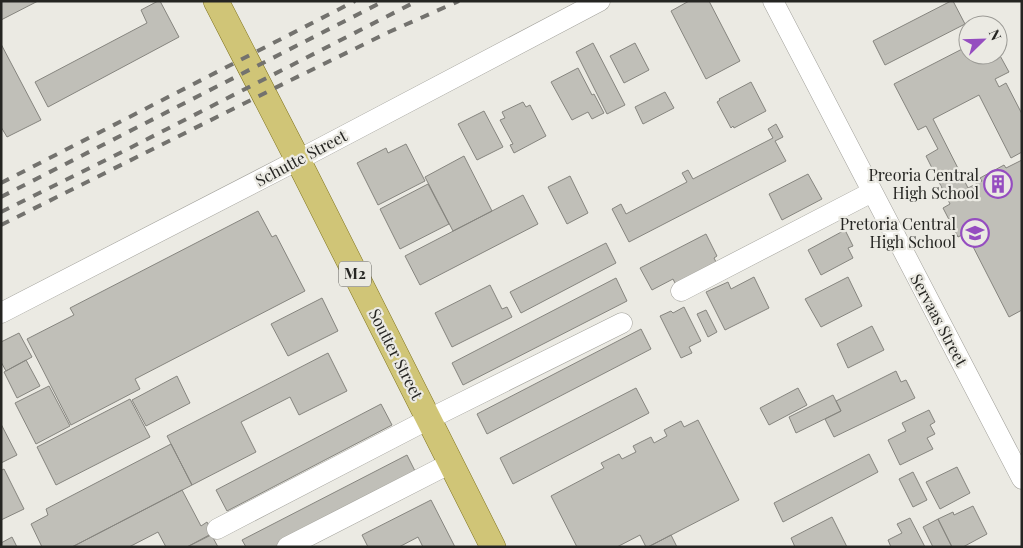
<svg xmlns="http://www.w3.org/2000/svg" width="1023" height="548" font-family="'Playfair Display',serif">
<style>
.building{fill:#c0bfb8;stroke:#86857f}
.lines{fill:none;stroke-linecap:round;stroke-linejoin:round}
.minor-casing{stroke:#a1a09a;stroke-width:21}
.major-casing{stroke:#80741e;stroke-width:26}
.minor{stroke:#fff;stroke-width:20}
.major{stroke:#d0c577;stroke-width:25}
.rail{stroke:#73726e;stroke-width:4;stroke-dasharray:9 9;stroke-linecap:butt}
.labels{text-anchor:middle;stroke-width:4.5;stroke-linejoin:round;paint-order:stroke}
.shield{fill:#ebeae3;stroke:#60605c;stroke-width:1}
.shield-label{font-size:15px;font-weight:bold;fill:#252522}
.street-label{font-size:16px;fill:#252522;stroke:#ebeae3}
.poi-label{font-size:16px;fill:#252522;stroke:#ebeae3;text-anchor:end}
</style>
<rect width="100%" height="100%" fill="#ebeae3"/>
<path class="building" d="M1 1H38L1 20Z
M158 1H160L179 37 48 107 35 82 147 23 141 10Z
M689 1H709L740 61 706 79 671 11Z
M951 1H953L965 24 885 65 873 41Z
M593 43 625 105 607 114 576 52Z
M635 43 649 70 624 83 610 56Z
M1 44 41 120 7 137 1 127Z
M968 46V55H998V52L1009 72 995 79 999 87 1006 83 1022 114V152L1011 158 979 95 933 119 968 188 982 181 980 178 1004 165 1006 168 1022 160V310L1009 317 966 233 958 237 943 208 950 204 926 156 938 149 926 126 918 130 894 84Z
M578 68 592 95 594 94 604 113 592 119 588 112 572 120 551 82Z
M751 82 766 111 734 128 733 126 731 128 717 102 720 100 719 99Z
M665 92 674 108 643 124 635 107Z
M523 102 526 107 530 105 546 136 514 153 510 145 513 144 500 120 505 118 502 112Z
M484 111 503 147 477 160 458 124Z
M776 124 783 137 775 141 786 161 629 242 612 209 621 204 626 214 687 182 682 173 688 170 693 179 773 138 768 129Z
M406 144 425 181 378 205 357 163 386 148 388 153Z
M464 156 492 211 453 231 425 177Z
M808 174 822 199 782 220 769 194Z
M570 176 588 213 567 224 548 187Z
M428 184 449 224 400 249 380 209Z
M523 195 538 224 420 285 405 256Z
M258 211 272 237 276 235 305 291 135 379 140 389 71 425 27 339 74 315 70 308Z
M845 230 853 246 848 248 853 258 821 275 808 250Z
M706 234 717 256 714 258 718 266 677 287 673 279 652 290 640 268Z
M606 243 616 263 521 313 510 292Z
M754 277 769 308 725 330 706 292 728 282 731 289Z
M848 277 862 306 821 327 805 299Z
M616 278 627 301 463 385 452 363Z
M490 285 502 309 507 307 512 317 452 347 435 313Z
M322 298 338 331 288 356 271 324Z
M684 307 701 341 689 347 692 353 681 358 660 316 671 311 673 313Z
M706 310 717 332 708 337 697 314Z
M872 326 884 350 848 368 837 344Z
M641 329 651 349 487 434 477 414Z
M19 333 32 357 6 371 1 362V342Z
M328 353 347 391 299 415 290 397 241 422 256 452 192 485 167 436Z
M26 360 40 386 17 398 4 372Z
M896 371 901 382 906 380 915 398 834 437 825 419 841 411 836 401Z
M177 376 190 403 146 426 132 400Z
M49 386 70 426 36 444 15 403Z
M636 388 649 413 513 484 500 458Z
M798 388 807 405 769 425 760 408Z
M833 395 841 411 796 433 789 417Z
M130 399 150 437 56 485 37 447Z
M381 404 392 425 227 511 216 490Z
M929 410 935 422 930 425 935 434 927 438 933 449 900 465 888 440 906 431 902 423Z
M698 420 739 500 648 547H646L640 535 617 547H577L551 496 604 468 601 463 619 454 622 459 636 452 633 446 651 437 654 443 667 436 664 430 681 421 684 427Z
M1 424 17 455 1 463Z
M171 444 192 485 72 547H42L31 524 48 515 46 509Z
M869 454 878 472 783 522 774 503Z
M407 455 417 475 279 547H246L242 540Z
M957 467 970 493 940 509 926 482Z
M1 468 2 470 4 469 24 509 1 520Z
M913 472 927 500 913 507 899 479Z
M182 490 201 526 207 522 213 534 187 547H166L158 532 129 547H72Z
M431 500 455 547H423L418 537 399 547H368L362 535Z
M973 506 987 534 963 547H952L938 519 953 512 954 515Z
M832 517 847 547H795L791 538Z
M910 518 925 547H891L888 540 902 533 897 524Z
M938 519 952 547H933L923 527Z
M211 534 218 547H187Z
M671 535 677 547H648Z
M12 537 17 547H1V543Z"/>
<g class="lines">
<defs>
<path id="minor" d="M773 1 1022 479
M681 291 872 192
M1 313 298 160 600 1
M217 529 429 419 622 323
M287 547 451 463"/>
<path id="major" d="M216 1 298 160 493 547"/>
</defs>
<use href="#minor" class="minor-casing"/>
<use href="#major" class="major-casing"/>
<use href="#minor" class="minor"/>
<use href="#major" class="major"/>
<path class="rail" d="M1 183 355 1
M1 197 384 1
M1 212 122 152 417 1
M1 225 291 80 389 32 459 1"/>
</g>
<defs>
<symbol id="building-ring" viewBox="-11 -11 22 22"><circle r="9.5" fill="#ebeae3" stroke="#954dc0" stroke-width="1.5"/><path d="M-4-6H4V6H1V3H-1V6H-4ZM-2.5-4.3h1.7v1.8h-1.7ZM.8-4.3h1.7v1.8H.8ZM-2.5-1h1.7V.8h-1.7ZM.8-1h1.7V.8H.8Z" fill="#954dc0"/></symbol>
<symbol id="school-ring" viewBox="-11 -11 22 22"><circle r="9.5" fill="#ebeae3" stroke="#954dc0" stroke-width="1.5"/><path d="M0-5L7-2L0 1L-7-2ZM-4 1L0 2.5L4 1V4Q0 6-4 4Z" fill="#954dc0"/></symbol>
</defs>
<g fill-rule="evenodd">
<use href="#building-ring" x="982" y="168" width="32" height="32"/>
<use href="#school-ring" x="959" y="217" width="32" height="32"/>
</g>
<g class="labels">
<rect class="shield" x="339" y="261.5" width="32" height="25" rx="4"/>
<g class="shield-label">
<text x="355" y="279">M2</text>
</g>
<g class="street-label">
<text transform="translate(301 158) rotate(-28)" y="6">Schutte Street</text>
<text transform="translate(939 320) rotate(62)" y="6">Servaas Street</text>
<text transform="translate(396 354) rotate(63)" y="6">Soutter Street</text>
</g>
<g class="poi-label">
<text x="979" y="181">Preoria Central<tspan x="979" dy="18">High School</tspan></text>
<text x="956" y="230">Pretoria Central<tspan x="956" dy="18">High School</tspan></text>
</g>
</g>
<rect width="1023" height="548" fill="none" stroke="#252522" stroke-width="5"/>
<g transform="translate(983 40) rotate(67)"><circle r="24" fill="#ebeae3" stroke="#9c9b96"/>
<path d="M0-4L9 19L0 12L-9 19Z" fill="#954dc0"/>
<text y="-8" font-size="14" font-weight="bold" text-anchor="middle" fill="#252522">N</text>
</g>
</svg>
